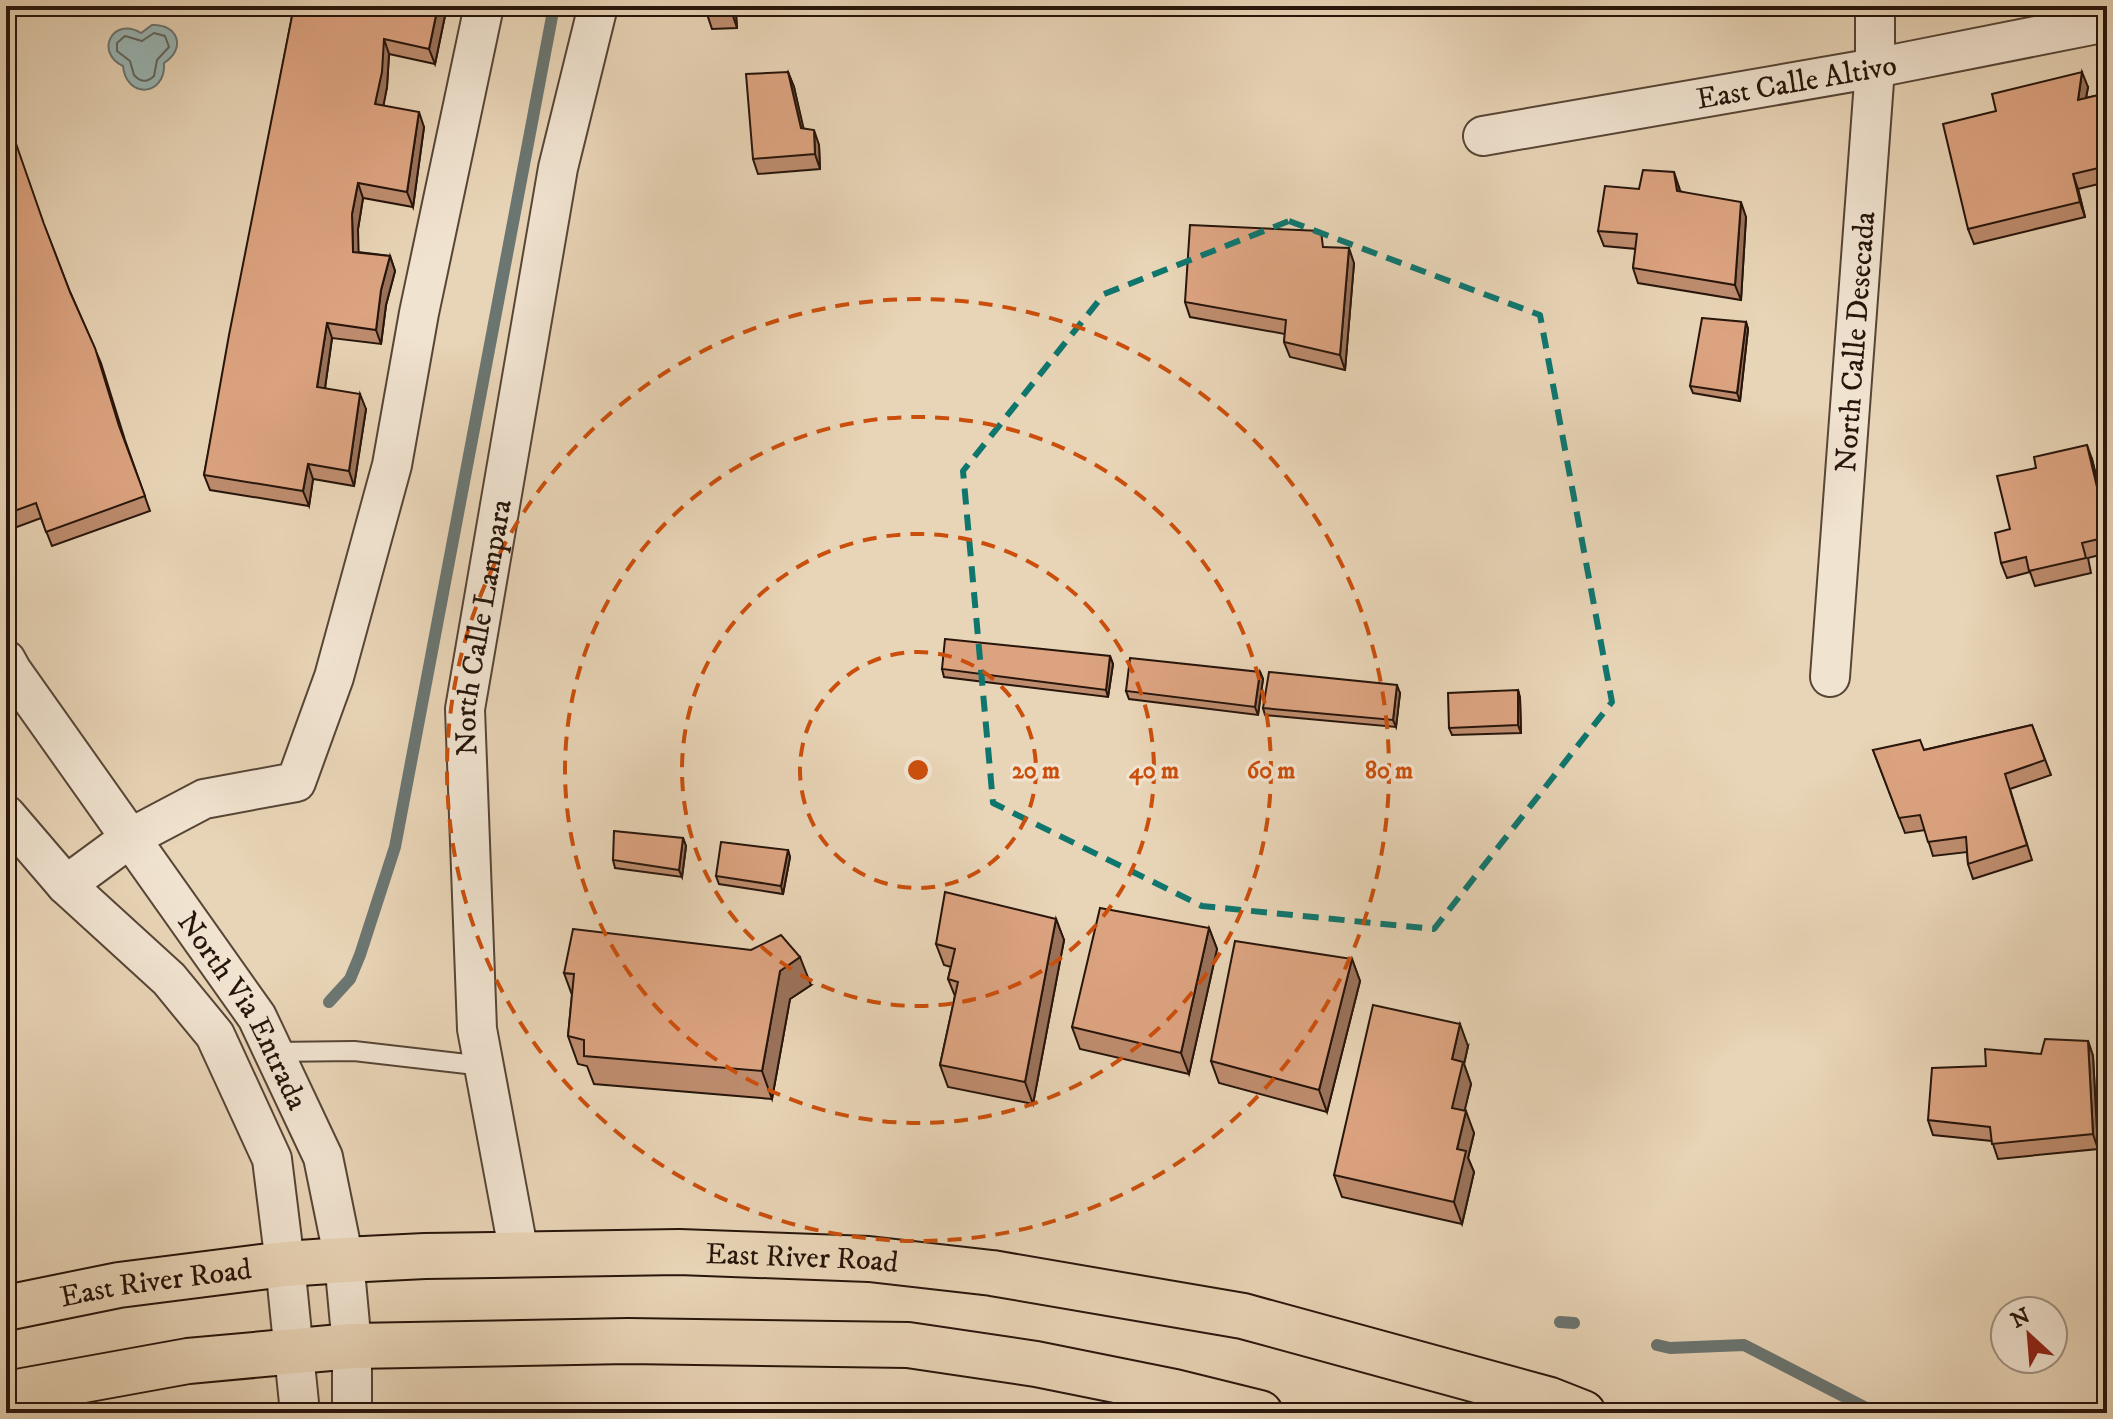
<svg xmlns="http://www.w3.org/2000/svg" width="2113" height="1419" font-family="'IM FELL DW Pica',serif">
<style>
.water{fill:#99b7b6;stroke:#6b7672;stroke-width:2}
.lines{fill:none;stroke-linecap:round;stroke-linejoin:round}
.shore{stroke:#606660;stroke-width:2}
.stream{stroke:#6b7672;stroke-width:12}
.service-casing{stroke:#574536;stroke-width:22}
.minor-casing{stroke:#574536;stroke-width:42}
.primary-casing{stroke:#27150b;stroke-width:48}
.service{stroke:#f0e3d0;stroke-width:18}
.minor{stroke:#f0e3d0;stroke-width:38}
.primary{stroke:#e8d4b6;stroke-width:44}
.wall{fill:#bd8c6e;stroke:#27150b;stroke-width:2}
.shaded-wall{fill:#9a725a;stroke:#27150b;stroke-width:2}
.building{fill:#dca380;stroke:#27150b;stroke-width:2}
.marked{fill:none;stroke:#0f766e;stroke-width:6;stroke-dasharray:16 10;stroke-linejoin:round}
.ring{fill:none;stroke:#cb4f0c;stroke-width:4;stroke-dasharray:14 10}
.labels{text-anchor:middle;stroke-width:6;stroke-linejoin:round;paint-order:stroke}
.street-label{font-size:30px;fill:#27150b;stroke:#f0e3d0}
.centre{fill:#cb4f0c;stroke:#f0e3d0;stroke-width:4}
.ring-label{font-size:24px;text-anchor:middle;font-weight:bold;fill:#cb4f0c;stroke:#f0e3d0;stroke-width:6;stroke-linejoin:round;paint-order:stroke}
</style>
<rect width="100%" height="100%" fill="#e8d4b6"/>
<filter id="stains"><feTurbulence type="fractalNoise" baseFrequency=".0025" numOctaves="4"/><feColorMatrix values="0 0 0 0 .2 0 0 0 0 .09 0 0 0 0 .02 0 0 0 .5 -.17"/></filter>
<radialGradient id="worn" r=".72"><stop offset=".6" stop-color="#630" stop-opacity="0"/><stop offset="1" stop-color="#630" stop-opacity=".3"/></radialGradient>
<path class="water" d="M152 25C179 24 186 49 164 63 166 97 126 99 123 66 94 52 113 16 141 33Z"/>
<g class="lines">
<path class="shore" d="M154 33 165 36 169 47 157 60 154 76C147 83 140 82 134 75L130 61 117 51V43L125 36 142 41Z"/>
<path class="stream" d="M329 1002 350 979 360 955 395 847 554 6
M1560 1322 1574 1323
M1657 1345 1670 1348 1744 1345 1876 1413"/>
<defs>
<path id="service" d="M273 1052 354 1051 484 1066"/>
<g id="minor">
<path id="s1" d="M1483 136 1875 68 2107 22"/>
<path id="s2" d="M6 660 12 671 257 1017 323 1157 344 1260 352 1346V1413"/>
<path id="s3" d="M1830 677 1875 68V6"/>
<path d="M6 815 66 885 169 979 215 1035 272 1159 285 1264 300 1413"/>
<path d="M66 885 130 838 204 799 296 782 334 677 392 465 419 313 484 6"/>
<path id="s4" d="M519 1254 477 1029 465 709 558 168 598 6"/>
</g>
<g id="primary">
<path id="s5" d="M6 1308 119 1285 285 1264 344 1260 425 1256 679 1252 869 1259 992 1273 1243 1316 1550 1400 1583 1413"/>
<path d="M6 1394 188 1361 352 1346 628 1341 908 1345 1036 1364 1175 1392 1260 1413"/>
</g>
</defs>
<use href="#service" class="service-casing"/>
<use href="#minor" class="minor-casing"/>
<use href="#primary" class="primary-casing"/>
<use href="#service" class="service"/>
<use href="#minor" class="minor"/>
<use href="#primary" class="primary"/>
</g>
<path class="wall" d="M294 6H447L435 64 389 54 387 87 383 105 424 127 413 207 363 198 358 229V252L390 256 395 271 386 305 381 344 332 338 325 388 366 409 354 486 313 479 309 506 210 490 204 475Z
M706 6H812V10L736 14 737 28 712 29 707 14Z
M1129 6H1266L1267 11 1132 14Z
M788 72 794 87 803 129 819 145 820 169 758 174 753 159Z
M2088 87 2086 98 2107 93V182L2078 189 2085 217 1974 244 1968 229 1996 111Z
M1679 187 1680 191 1746 217 1741 300 1638 283 1633 268 1636 249 1604 246 1598 231 1639 189Z
M46 230 70 292 101 363 125 440 150 511 52 546 41 518 6 531V429L12 427Z
M1326 247 1354 263 1345 370 1290 357 1284 342 1285 334 1190 317 1185 302Z
M1746 322 1748 329 1740 401 1693 393 1690 386Z
M2092 459 2107 521V553L2088 558 2091 573 2035 586 2030 572 2007 578 2001 563 2010 529Z
M1110 656 1113 664 1108 697 944 677 942 669Z
M1260 672 1263 679 1258 715 1129 699 1126 691Z
M1518 690 1520 698 1521 733 1452 735 1449 728Z
M1400 693 1396 727 1265 715 1263 708Z
M2032 725 2051 775 2010 789 2032 860 1973 879 1968 864 1967 852 1933 856 1925 830 1905 833 1873 750H1924Z
M683 838 686 846 682 877 615 868 613 860Z
M788 850 790 857 783 894 719 884 716 876Z
M1056 919 1064 940 1033 1104 948 1087 940 1065 955 996 948 979 951 967 944 965 936 944Z
M1209 928 1217 949 1189 1074 1080 1049 1072 1027Z
M1352 959 1360 981 1327 1112 1219 1083 1211 1061Z
M564 973 811 985 790 999 772 1099 594 1084 587 1066 578 1064 568 1036 572 995Z
M2088 1041 2093 1056 2098 1149 1998 1159 1992 1141 1933 1135 1928 1120 1986 1066 2041 1054Z
M1468 1046 1464 1064 1471 1084 1464 1111 1474 1133 1468 1158 1474 1172 1462 1224 1342 1197 1334 1175Z"/>
<path class="shaded-wall" d="M438 6H447L435 64 429 49Z
M731 6H733L736 14 737 28 732 13Z
M384 39 389 54 387 87 381 119 375 104Z
M788 72 794 87 807 143 801 128Z
M2082 72 2088 87 2083 114 2078 100Z
M419 112 424 127 413 207 407 192Z
M814 130 819 145 820 169 815 154Z
M1674 172 1679 187 1682 205 1677 191Z
M2073 174 2078 189 2085 217 2080 202Z
M358 183 363 198 358 229 359 267 353 252 352 214Z
M1741 202 1746 217 1741 300 1735 285Z
M1349 248 1354 263 1345 370 1340 355Z
M390 256 395 271 386 305 381 344 376 330 381 290Z
M1746 322 1748 329 1740 401 1737 393Z
M327 323 332 338 323 402 317 387Z
M360 394 366 409 354 486 349 471Z
M2087 445 2092 459 2107 521V529Z
M308 464 313 479 309 506 303 491Z
M1110 656 1113 664 1108 697 1106 690Z
M1260 672 1263 679 1258 715 1255 707Z
M1397 685 1400 693 1396 727 1393 720Z
M1518 690 1520 698 1521 733 1518 725Z
M683 838 686 846 682 877 679 870Z
M788 850 790 857 783 894 781 886Z
M1056 919 1064 940 1033 1104 1025 1082Z
M1209 928 1217 949 1189 1074 1181 1053Z
M800 957 811 985 790 999 772 1099 762 1071 780 971Z
M1352 959 1360 981 1327 1112 1319 1090Z
M1460 1024 1468 1046 1464 1064 1471 1084 1460 1130 1452 1108V1059Z
M2088 1041 2093 1056 2098 1149 2093 1134Z
M1466 1111 1474 1133 1468 1158 1474 1172 1462 1224 1454 1202 1457 1149Z"/>
<path class="building" d="M294 6H438L429 49 384 39 382 72 375 104 419 112 407 192 358 183 352 214 353 252 390 256 381 290 376 330 327 323 317 387 360 394 349 471 308 464 303 491 204 475 229 335Z
M706 6H731L732 13 707 14Z
M788 72 801 128 814 130 815 154 753 159 746 74Z
M2082 72 2078 100 2107 93V166L2073 174 2080 202 1968 229 1943 124 1996 111 1992 94Z
M6 115 44 224 70 292 95 348 119 426 145 496 46 532 36 503 6 514V429L12 427 6 410Z
M1643 170 1674 172 1677 191 1741 202 1735 285 1633 268 1637 234 1598 231 1605 186 1639 189Z
M1190 225 1321 231 1323 247 1349 248 1340 355 1284 342 1286 320 1185 302Z
M1702 318 1746 322 1737 393 1690 386Z
M2087 445 2107 529V537L2082 543 2086 558 2029 571 2026 557 2001 563 1995 533 2010 529 1997 476 2036 468 2034 457Z
M945 639 1110 656 1106 690 942 669Z
M1130 658 1260 672 1255 707 1126 691Z
M1269 672 1397 685 1393 720 1263 708Z
M1518 690V725L1449 728 1448 693Z
M2032 725 2045 760 2005 774 2027 845 1968 864 1966 837 1928 842 1920 815 1899 818 1873 750 1920 740 1924 750Z
M614 831 683 838 679 870 613 860Z
M721 842 788 850 781 886 716 876Z
M945 892 1056 919 1025 1082 940 1065 958 982 948 979 955 949 936 944Z
M1100 908 1209 928 1181 1053 1072 1027Z
M573 929 751 950 781 935 800 957 780 971 762 1071 584 1056V1040L568 1036 574 974 564 973Z
M1235 941 1352 959 1319 1090 1211 1061Z
M1373 1005 1460 1024 1452 1059 1463 1062 1452 1108 1466 1111 1457 1149 1466 1151 1454 1202 1334 1175Z
M2045 1039 2088 1041 2093 1134 1992 1144 1990 1127 1928 1120 1932 1068 1986 1066 1985 1049 2041 1054Z"/>
<path class="marked" d="M1289 221 1540 315 1612 702 1434 929 1202 906 993 803 963 471 1104 294Z"/>
<g class="ring">
<circle cx="918" cy="770" r="118"/>
<circle cx="918" cy="770" r="236"/>
<circle cx="918" cy="770" r="353"/>
<circle cx="918" cy="770" r="471"/>
</g>
<g class="labels">
<g class="street-label">
<text dy="10" stroke="none"><textPath href="#s1" startOffset="318">East Calle Altivo</textPath></text>
<text dy="10" stroke="none"><textPath href="#s3" startOffset="336">North Calle Desecada</textPath></text>
<text dy="10" stroke="none"><textPath href="#s4" startOffset="632">North Calle Lampara</textPath></text>
<text dy="10" stroke="none"><textPath href="#s2" startOffset="424">North Via Entrada</textPath></text>
<text dy="10" stroke="none"><textPath href="#s5" startOffset="800">East River Road</textPath></text>
<text dy="10" stroke="none"><textPath href="#s5" startOffset="152">East River Road</textPath></text>
</g>
</g>
<circle cx="918" cy="770" r="12" class="centre"/>
<g class="ring-label">
<text x="1036" y="778">20 m</text>
<text x="1154" y="778">40 m</text>
<text x="1271" y="778">60 m</text>
<text x="1389" y="778">80 m</text>
</g>
<rect width="2113" height="1419" fill="none" stroke="#e8d4b6" stroke-width="32"/>
<rect x="8" y="8" width="2097" height="1403" fill="none" stroke="#27150b" stroke-width="4"/>
<rect x="16" y="16" width="2081" height="1387" fill="none" stroke="#27150b" stroke-width="2"/>
<g transform="translate(2029 1335) rotate(334)"><circle r="38" fill="#f0e3d0" stroke="#a09181" stroke-width="2"/>
<path d="M0-6L14 30L0 20L-14 30Z" fill="#8f2418"/>
<text y="-12" font-size="22" font-weight="bold" text-anchor="middle" fill="#27150b">N</text>
</g>
<rect width="100%" height="100%" filter="url(#stains)"/>
<rect width="100%" height="100%" fill="url(#worn)"/>
</svg>
